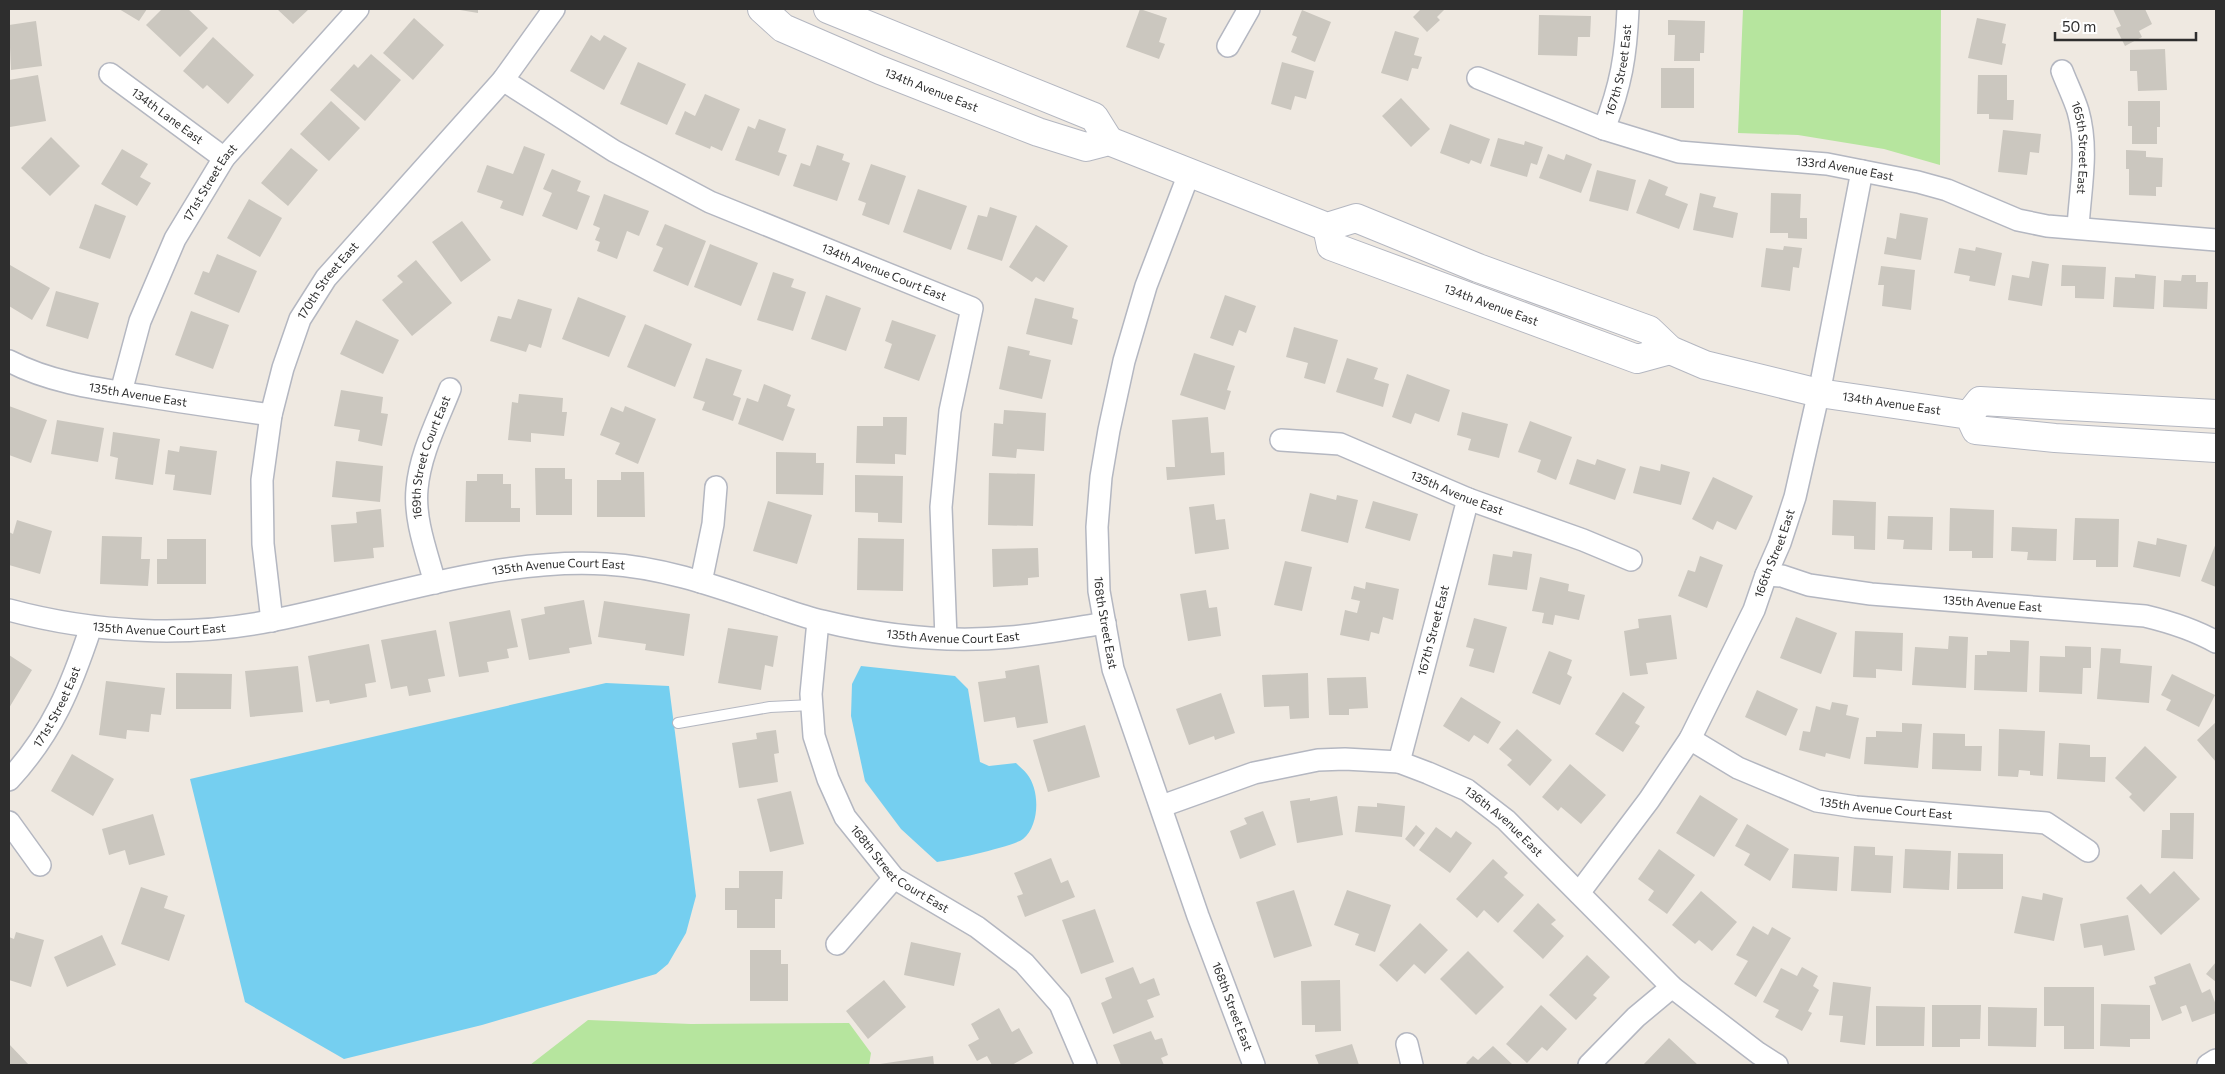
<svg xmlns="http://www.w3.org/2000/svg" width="2225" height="1074" font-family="Commissioner,sans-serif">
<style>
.green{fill:#b6e59e}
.water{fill:#75cff0}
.building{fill:#cbc7bf}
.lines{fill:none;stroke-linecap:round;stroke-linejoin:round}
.lane-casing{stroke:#b4b7c1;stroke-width:12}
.street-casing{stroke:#b4b7c1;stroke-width:24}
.secondary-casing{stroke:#b4b7c1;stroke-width:30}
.lane{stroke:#fff;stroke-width:10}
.street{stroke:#fff;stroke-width:21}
.secondary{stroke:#fff;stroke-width:28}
.labels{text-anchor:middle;stroke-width:5;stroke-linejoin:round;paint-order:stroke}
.street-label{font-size:12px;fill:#2e2e2e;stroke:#fff}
</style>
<rect width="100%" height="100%" fill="#efe9e1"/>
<path class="green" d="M1743 9H1941L1940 165 1884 149 1798 135 1738 133Z
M588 1020 691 1024 849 1023 871 1053 869 1065H530Z"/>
<path class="water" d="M861 666 955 676 968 689 980 762 989 766 1016 763C1019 766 1024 770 1027 774 1040 790 1040 825 1023 839 1015 846 952 860 937 862L901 829 865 781 851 716 852 684Z
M606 683 669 686 696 896 686 933 668 964 656 974 482 1025 344 1059 245 1002 190 779Z"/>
<path class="building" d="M119 9H147L139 21Z
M162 9H188L208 28 180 57 146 25Z
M277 9H309L293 24Z
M454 9H478V13Z
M1140 9 1167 18 1159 42 1165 44 1159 59 1126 47Z
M1421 9H1445L1437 17 1440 20 1427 32 1413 17Z
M2113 9H2145L2152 24 2139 31 2142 37 2125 46 2116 28 2121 26Z
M1302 10 1331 22 1315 62 1291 52 1297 37 1292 35Z
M1539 15 1591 16 1590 37H1578L1577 56 1538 55Z
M414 18 444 45 413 80 383 53Z
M1977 18 2006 24 2002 43 2006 44 2002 65 1968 58Z
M1668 20 1705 21 1704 53H1700V61H1674L1675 35H1668Z
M36 21 42 66 11 70 9 25Z
M1395 31 1419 38 1414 55 1422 57 1418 69 1412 68 1408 81 1381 73Z
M591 35 600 41 604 35 627 48 604 90 570 71Z
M213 37 254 75 228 104 207 85 203 89 183 71Z
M2165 49 2167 90 2138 91 2137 71H2130V50Z
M371 54 401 80 365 121 330 90 354 64 358 68Z
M638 62 686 84 667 125 620 104Z
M1282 62 1314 71 1306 99 1295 96 1291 110 1271 104Z
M1661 68H1694V108H1661Z
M38 75 46 121 10 127 9 80Z
M1978 75H2007V100H2014L2013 120 1989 119V114H1977Z
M705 94 740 109 722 151 711 146 710 149 675 134 685 111 695 116Z
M1401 98 1430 129 1411 147 1382 116Z
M331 101 360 128 329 161 300 134Z
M2128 101H2160V127H2157V144H2132V126H2128Z
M759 119 786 129 778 152 787 155 779 176 735 160 748 126 755 129Z
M1450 124 1490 139 1481 164 1471 160 1469 164 1440 153Z
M2003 130 2041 134 2039 153 2030 152 2027 175 1998 172Z
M51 137 80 166 50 196 21 168Z
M1498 138 1524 145 1525 141 1543 147 1537 165 1531 163 1527 177 1490 166Z
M817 145 844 154 842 160 850 163 837 201 793 186 801 163 810 166Z
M524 146 545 154 523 216 500 208 503 201 477 192 487 165 513 174Z
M291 148 318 170 288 206 261 183Z
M122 149 148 164 140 177 151 183 137 206 101 184Z
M2126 150 2146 151V157L2163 158 2162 187H2156V196L2129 195V169H2126Z
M1548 154 1564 160 1566 154 1592 164 1581 193 1539 178Z
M871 164 906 176 889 225 862 215 866 203 858 200Z
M552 169 581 181 577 191 590 196 577 230 542 216 552 193 543 189Z
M1597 170 1636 180 1628 211 1589 201Z
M1649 179 1668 187 1665 195 1688 204 1679 229 1636 213Z
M918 189 967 206 951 250 903 232Z
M1700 193 1716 197 1713 207 1738 213 1733 238 1693 230Z
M1771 193 1801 194 1800 218H1807V239L1788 238V233H1770Z
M604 194 649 211 639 236 627 231 617 259 597 251 600 242 595 240 600 228 593 225Z
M249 199 282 218 260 257 227 238Z
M95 204 126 216 110 259 79 248Z
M990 207 1017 216 1002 261 967 249 978 215 987 217Z
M1900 213 1928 218 1921 260 1884 254 1887 237 1896 239Z
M462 221 491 260 461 282 432 242Z
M665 224 706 241 688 286 653 271 663 248 656 245Z
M1036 225 1068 246 1044 282 1036 277 1032 282 1009 267Z
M710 244 758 263 741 306 694 287Z
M1784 246 1802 248 1799 268 1793 267 1790 291 1761 287 1766 248 1783 250Z
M1976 247 2002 253 1995 286 1969 281 1970 276 1954 273 1959 248 1975 251Z
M217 254 257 271 239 313 194 294 203 271 209 273Z
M416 260 452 303 412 336 382 300 403 282 397 276Z
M2032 261 2049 264 2042 306 2008 300 2012 275 2029 278Z
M10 265 50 288 32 320 9 306Z
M2062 265 2106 267 2104 299 2075 298V286H2061Z
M1881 266 1915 270 1911 310 1882 306 1884 285H1878Z
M773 272 794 279 791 287 806 292 793 331 757 320Z
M2135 274 2156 276 2154 309 2113 307 2115 277 2135 278Z
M2182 275H2196V282H2208L2207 309 2163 307 2164 280 2181 281Z
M56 291 99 303 88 339 46 326Z
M826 295 861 308 846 351 811 339Z
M1225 295 1256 306 1246 333 1239 330 1233 346 1210 338Z
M578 297 626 316 609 357 562 339Z
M1035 298 1074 308 1072 318 1078 320 1072 345 1026 334Z
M518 299 552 309 541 348 529 344 526 352 490 341 498 316 511 319Z
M191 311 229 325 213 369 175 355Z
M356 320 399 340 383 374 340 354Z
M892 320 936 335 919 381 884 368 892 344 885 341Z
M645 324 692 344 675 387 627 367Z
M1294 327 1338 340 1325 384 1304 378 1308 363 1286 357Z
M1008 346 1030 351 1029 355 1051 360 1042 399 999 389Z
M1194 353 1235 366 1227 390 1231 391 1225 410 1180 395Z
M706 358 742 370 733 395 741 398 733 421 702 410 705 402 693 398Z
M1347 358 1378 368 1374 379 1389 384 1383 407 1336 392Z
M1407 374 1450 390 1439 422 1415 413 1411 424 1392 417Z
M764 384 791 395 787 406 795 409 783 441 738 424 747 398 758 402Z
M341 390 383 397 381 413 388 414 382 446 358 441 360 430 334 426Z
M519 394 563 398 562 412H567L564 436 531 433V442L508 440 512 402 518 403Z
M9 406 47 420 31 463 9 455Z
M625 406 656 419 638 464 615 454 620 443 600 435 611 407 623 412Z
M1004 410 1046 413 1044 451 1017 449 1016 458 992 456 994 423 1003 424Z
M1462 412 1508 424 1499 458 1468 450 1471 439 1457 435Z
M883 417H907L906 455 895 454V464L856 463 857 426H883Z
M1208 417 1211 453 1224 452 1225 475 1167 480 1166 467H1175L1172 420Z
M57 420 104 428 98 462 51 454Z
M1530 421 1572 437 1556 480 1537 472 1541 460 1518 452Z
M113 432 160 439 153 485 115 479 118 458 110 456Z
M180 446 217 451 211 495 173 490 175 475 165 474 168 450 179 452Z
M776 452 816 453V463H824L823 495 776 494Z
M1577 459 1595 465 1597 459 1626 469 1615 500 1569 484Z
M336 461 383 466 380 502 332 497Z
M1661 464 1690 472 1681 505 1633 493 1640 466 1660 471Z
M535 468H565V479H572V515H536Z
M621 472H644L645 517H597V480H621Z
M989 473 1035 474 1033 526 988 525Z
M477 474H503V484H511V508H520V522H465L466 481H477Z
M855 475 903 476 902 523 878 522V513L855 512Z
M1713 477 1753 496 1736 530 1717 521 1713 530 1692 519Z
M1310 493 1336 500 1337 495 1358 500 1348 543 1301 531Z
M1833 500 1876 502 1875 550 1854 549V536L1832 535Z
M768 501 812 515 797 564 753 551Z
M1373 501 1418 514 1410 541 1365 528Z
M1214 504 1216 520 1225 519 1229 549 1195 554 1189 507Z
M1950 508 1994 510 1993 558H1972V551H1949Z
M381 509 384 547 373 548 374 558 334 562 331 525 357 523 356 512Z
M1888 516 1933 517 1932 550 1903 549 1904 540 1887 539Z
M2075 518 2119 519 2118 567H2096V560H2073Z
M17 520 52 531 40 574 9 565V532L13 534Z
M2012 527 2057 529 2056 561 2027 560 2028 552 2011 551Z
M102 536 142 537 141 559H150L148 586 100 584Z
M858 538 904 539 903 591 857 590Z
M2157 538 2187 545 2180 577 2133 567 2138 541 2156 545Z
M167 539H206V584H157V559H167Z
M2216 543V587L2201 581Z
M1038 548 1039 577 1028 578V585L993 587 992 549Z
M1513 551 1532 554 1527 590 1488 585 1493 554 1512 557Z
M1700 556 1723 565 1707 608 1678 596 1688 570 1695 572Z
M1285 561 1312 567 1302 611 1274 605Z
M1540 577 1569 584 1568 591 1585 595 1579 620 1555 615 1553 625 1542 623 1544 613 1532 611Z
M1366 582 1399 589 1393 620 1383 617 1379 634 1371 632 1369 641 1340 635 1345 610 1357 613 1360 601 1351 599 1354 586 1365 589Z
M1206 590 1209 608 1217 607 1221 636 1188 641 1180 594Z
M584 600 592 644 569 648 570 653 529 660 521 619 545 614 544 607Z
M604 601 690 614 684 656 645 650 646 644 598 637Z
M510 610 518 647 507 649 509 658 487 662 489 672 459 677 449 622Z
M1671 615 1677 659 1646 663 1648 674 1630 676 1624 631 1639 628 1638 619Z
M1796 617 1837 633 1821 674 1780 658Z
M1474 618 1507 627 1494 673 1469 666 1474 649 1466 647Z
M728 628 778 636 773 667 765 665 761 690 718 683Z
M436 630 445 676 428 679 431 692 409 696 407 686 391 689 381 640Z
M1855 631 1903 633 1902 671 1876 669V678L1853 677Z
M1949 636 1968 637 1966 688 1912 685 1915 647 1948 649Z
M2010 640 2029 641 2027 692 1974 690 1975 655H1987V651L2010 652Z
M369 644 376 682 365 684 367 697 330 704 329 700 316 702 308 656Z
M2065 646 2091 647V668H2083L2082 694 2039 692 2040 656 2065 657Z
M2101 648 2121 649 2120 663 2152 666 2149 703 2097 699Z
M1549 651 1572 660 1567 674 1572 677 1560 705 1532 693Z
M9 655 32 670 9 708Z
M1039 665 1048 723 1017 728 1015 717 984 722 978 682 1006 678 1005 671Z
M298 666 303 712 250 717 245 671Z
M176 673 232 674 231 709H176Z
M1308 673 1309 718 1290 719 1289 706 1264 707 1262 675Z
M2172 674 2215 695 2199 727 2166 710 2171 700 2161 695Z
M1366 677 1368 708 1349 709V715H1329L1327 678Z
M106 681 165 688 161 715 151 714 149 732 127 730 126 739 99 735Z
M1757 690 1798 709 1786 736 1745 717Z
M1623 692 1645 707 1635 723 1640 726 1623 752 1595 734Z
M1221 693 1235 733 1215 740 1214 736 1189 745 1176 709Z
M1461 697 1501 722 1488 744 1474 735 1469 742 1443 726Z
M1832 702 1848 705 1846 715 1859 718 1850 759 1826 753 1825 757 1799 750 1803 731 1810 732 1816 706 1830 710Z
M2216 722V762L2197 740Z
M1902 723 1922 724 1918 768 1864 764 1866 737H1876V731L1902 732Z
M1085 725 1100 777 1048 792 1033 740Z
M1517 729 1552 760 1530 786 1507 765 1512 760 1499 749Z
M1999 729 2045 731 2043 776 2030 775V771L2019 770 2018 777 1998 776Z
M776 730 779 753 774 754 778 782 739 788 732 743 757 739 756 733Z
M1933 733 1965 734V746H1982L1981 771 1932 769Z
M2059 743 2090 745V757H2106L2105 782 2057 779Z
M2145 746 2177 777 2144 812 2129 797 2132 794 2115 778Z
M72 754 114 779 93 816 51 791Z
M1570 764 1606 795 1581 824 1561 807 1558 811 1542 797Z
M791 791 804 844 770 852 757 799Z
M1700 795 1738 819 1714 857 1676 833Z
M1337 796 1343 835 1297 843 1290 801 1310 798V801Z
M1377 803 1405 806 1402 837 1355 832 1358 806 1377 807Z
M1263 811 1276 845 1240 859 1230 831 1247 824 1244 818Z
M2170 813H2194L2193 859 2161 858 2162 830H2170Z
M153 814 165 855 129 865 125 850 109 855 102 829Z
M1747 824 1789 849 1770 881 1744 865 1750 854 1735 846Z
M1416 825 1425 833 1414 847 1405 839Z
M1436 827 1451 838 1456 831 1472 843 1450 873 1419 850Z
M1854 846 1875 847V855L1893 856 1891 893 1851 891Z
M1659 849 1695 875 1667 914 1648 900 1654 891 1638 879Z
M1905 849 1951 851 1949 890 1903 888Z
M1958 853 2003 854V889H1957Z
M1794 854 1839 857 1837 891 1792 888Z
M1051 858 1061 883 1068 880 1075 897 1025 917 1017 896 1023 894 1014 873Z
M1493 859 1508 873 1504 877 1524 895 1498 923 1484 910 1477 918 1456 899Z
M739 871H783L782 899H775V928H737V910H725V888H739Z
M2174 871 2200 899 2161 935 2126 898 2141 884 2150 894Z
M141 887 168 896 164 908 185 915 169 961 121 944Z
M1294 890 1312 946 1274 958 1256 902Z
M1347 890 1391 905 1375 952 1355 945 1359 934 1334 925Z
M1701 891 1737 922 1712 951 1699 940 1695 944 1672 925Z
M2043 893 2063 898 2054 941 2014 933 2022 896 2042 900Z
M1538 903 1556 920 1551 924 1564 936 1543 959 1513 931Z
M1095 909 1114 962 1081 974 1062 920Z
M2128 915 2135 950 2104 956 2102 945 2084 948 2080 924Z
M1420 923 1448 950 1425 974 1414 964 1397 982 1379 965Z
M1753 926 1768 935 1772 927 1791 938 1756 997 1734 984 1748 961 1736 955Z
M16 932 44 940 31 987 9 980V937L14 939Z
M102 935 116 965 67 987 54 957Z
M911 942 961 953 954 986 904 975Z
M750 950H781V964H788V1001H750Z
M1468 951 1504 987 1476 1015 1440 979Z
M1587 955 1610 977 1593 995 1597 998 1576 1020 1549 995Z
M2216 962V982L2206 974Z
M2190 963 2202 993 2210 989 2216 1005V1013L2192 1022 2186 1005 2180 1007 2182 1013 2162 1021 2149 986 2156 984 2154 977Z
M1133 967 1140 984 1154 978 1160 995 1147 1000 1154 1017 1113 1034 1101 1003 1112 998 1105 978Z
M1802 967 1818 976 1813 986 1819 990 1808 1011 1812 1013 1802 1031 1775 1017 1779 1010 1763 1002 1781 968 1797 976Z
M884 980 906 1007 868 1039 846 1011Z
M1340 980 1341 1031 1315 1032V1025H1302L1301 981Z
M1833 982 1871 987 1865 1045 1840 1042 1843 1016 1829 1015Z
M2044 987H2094V1049H2064V1026H2044Z
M2101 1004 2150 1005V1039H2130V1047L2100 1046Z
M1541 1005 1567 1029 1547 1051 1542 1047 1527 1063 1506 1044Z
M1932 1005H1981L1980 1039H1960V1047H1932Z
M1876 1006 1925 1007 1924 1046H1876Z
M1988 1007 2037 1008 2036 1047 1988 1046Z
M999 1008 1012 1032 1019 1028 1033 1053 1012 1065H992L987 1056 977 1061 968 1045 979 1039 971 1024Z
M1151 1031 1155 1040 1162 1038 1168 1055 1161 1058 1164 1065H1121L1113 1045Z
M1669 1038 1698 1065H1643Z
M9 1044 29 1065H9Z
M1352 1044 1359 1065H1319L1315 1055Z
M1493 1046 1513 1065H1468L1466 1063 1473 1056 1478 1060Z
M933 1056 934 1065H880V1064Z"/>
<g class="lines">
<defs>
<path id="lane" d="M678 723 770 707 812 705"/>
<g id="street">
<path d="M1228 46 1249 9"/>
<path id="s1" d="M2062 71C2067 84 2074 98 2078 111 2089 150 2080 189 2078 228"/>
<path id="s2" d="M110 74 224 158"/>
<path id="s3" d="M1478 78 1604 129 1679 152 1827 164 1918 182 1947 190 2018 220 2047 226 2216 240"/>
<path id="s4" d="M503 80 614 151 710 202 972 308 950 411 941 507 946 638"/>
<path id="s5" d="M1604 129C1621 85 1626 56 1628 9"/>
<path id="s6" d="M1190 171 1146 286 1124 361 1109 430 1101 477 1097 527 1099 591 1113 669 1198 916 1254 1065"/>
<path id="s7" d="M9 361C51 383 99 389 145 396 187 403 229 409 271 415"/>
<path id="s8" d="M121 392 140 321 175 239 224 158 358 9"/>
<path id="s9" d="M1281 440 1340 444 1468 499 1583 540 1631 560"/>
<path id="s10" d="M1766 575 1782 576 1809 585 1871 594 2145 616C2170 622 2193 629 2216 642"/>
<path d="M701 582 713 524 716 487"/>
<path id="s11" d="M435 583C427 553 414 520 417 489 420 454 437 422 450 389"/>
<path id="s12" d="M9 610C94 633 189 638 275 620 380 599 498 557 606 564 662 567 715 586 768 604 786 610 804 617 822 621 883 636 947 643 1011 637 1042 634 1074 628 1105 623"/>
<path id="s13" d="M272 621 263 544 262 480 271 415 283 368 300 319 326 278 503 80 554 9"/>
<path id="s14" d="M818 621 811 694 814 736 828 779 845 817 894 878 977 927 1024 963 1060 1004 1086 1065"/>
<path id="s15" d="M1690 739 1738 768 1817 801 1856 807 2046 823 2088 851"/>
<path id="s16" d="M1399 762 1468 499"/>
<path id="s17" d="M9 780C53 732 71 687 91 627"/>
<path id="s18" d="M1162 806 1254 773 1318 760 1345 759 1399 762 1428 773 1467 790 1506 820 1672 987 1758 1053 1777 1065"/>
<path d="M9 822 40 865"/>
<path id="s19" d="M1579 893 1649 800 1690 739 1754 610 1766 575 1780 543 1795 497 1822 378 1862 171"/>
<path d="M837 944 894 878"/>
<path d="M1407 1044 1412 1065"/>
<path d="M1589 1065 1636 1017 1672 987"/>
<path d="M2208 1065 2216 1060"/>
</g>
<g id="secondary">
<path id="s20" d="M762 9 783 28 880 70 1038 132 1086 147 1109 141 1327 227 1356 218 1478 268 1649 330 1670 350 1705 365 1819 393 1969 415 1976 430 2055 438 2216 448"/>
<path d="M828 9 1094 117 1109 141"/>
<path id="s21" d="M1327 227 1331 246 1637 359 1670 350"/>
<path d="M1969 415 1980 401 2216 414"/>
</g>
</defs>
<use href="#lane" class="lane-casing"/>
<use href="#street" class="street-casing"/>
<use href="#secondary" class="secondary-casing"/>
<use href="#lane" class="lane"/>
<use href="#street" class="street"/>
<use href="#secondary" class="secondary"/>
</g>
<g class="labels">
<g class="street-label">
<text dy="4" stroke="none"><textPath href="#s5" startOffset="61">167th Street East</textPath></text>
<text dy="4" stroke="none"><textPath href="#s20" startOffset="189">134th Avenue East</textPath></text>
<text dy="4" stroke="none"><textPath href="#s2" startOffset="71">134th Lane East</textPath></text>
<text dy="4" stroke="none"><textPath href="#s1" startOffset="80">165th Street East</textPath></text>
<text dy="4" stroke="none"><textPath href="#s3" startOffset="381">133rd Avenue East</textPath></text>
<text dy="4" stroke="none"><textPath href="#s8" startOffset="229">171st Street East</textPath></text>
<text dy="4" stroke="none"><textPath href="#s4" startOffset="428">134th Avenue Court East</textPath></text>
<text dy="4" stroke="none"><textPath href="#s13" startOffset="355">170th Street East</textPath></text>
<text dy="4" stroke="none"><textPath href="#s21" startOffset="190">134th Avenue East</textPath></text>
<text dy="4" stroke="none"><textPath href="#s7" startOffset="134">135th Avenue East</textPath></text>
<text dy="4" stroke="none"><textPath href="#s20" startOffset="1214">134th Avenue East</textPath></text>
<text dy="4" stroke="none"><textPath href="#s11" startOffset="130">169th Street Court East</textPath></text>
<text dy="4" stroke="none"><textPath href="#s9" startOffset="186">135th Avenue East</textPath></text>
<text dy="4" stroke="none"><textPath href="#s19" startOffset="394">166th Street East</textPath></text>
<text dy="4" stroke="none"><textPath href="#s12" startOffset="558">135th Avenue Court East</textPath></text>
<text dy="4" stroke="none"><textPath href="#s10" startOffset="229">135th Avenue East</textPath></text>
<text dy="4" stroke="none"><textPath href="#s6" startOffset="466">168th Street East</textPath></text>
<text dy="4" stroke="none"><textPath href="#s12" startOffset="152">135th Avenue Court East</textPath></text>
<text dy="4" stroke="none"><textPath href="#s16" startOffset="136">167th Street East</textPath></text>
<text dy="4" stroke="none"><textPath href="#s12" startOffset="962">135th Avenue Court East</textPath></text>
<text dy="4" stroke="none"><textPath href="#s17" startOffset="88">171st Street East</textPath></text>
<text dy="4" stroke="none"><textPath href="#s15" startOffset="211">135th Avenue Court East</textPath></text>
<text dy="4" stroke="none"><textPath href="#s18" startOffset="366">136th Avenue East</textPath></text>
<text dy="4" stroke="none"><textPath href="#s14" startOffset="279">168th Street Court East</textPath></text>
<text dy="4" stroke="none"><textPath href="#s6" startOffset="871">168th Street East</textPath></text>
</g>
</g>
<rect width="2225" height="1074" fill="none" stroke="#2e2e2e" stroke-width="20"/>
<path d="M2055 32v8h141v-8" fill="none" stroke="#2e2e2e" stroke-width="2.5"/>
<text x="2062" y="32" font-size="15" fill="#2e2e2e" stroke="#ffffff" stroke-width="4" paint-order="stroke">50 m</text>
</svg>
